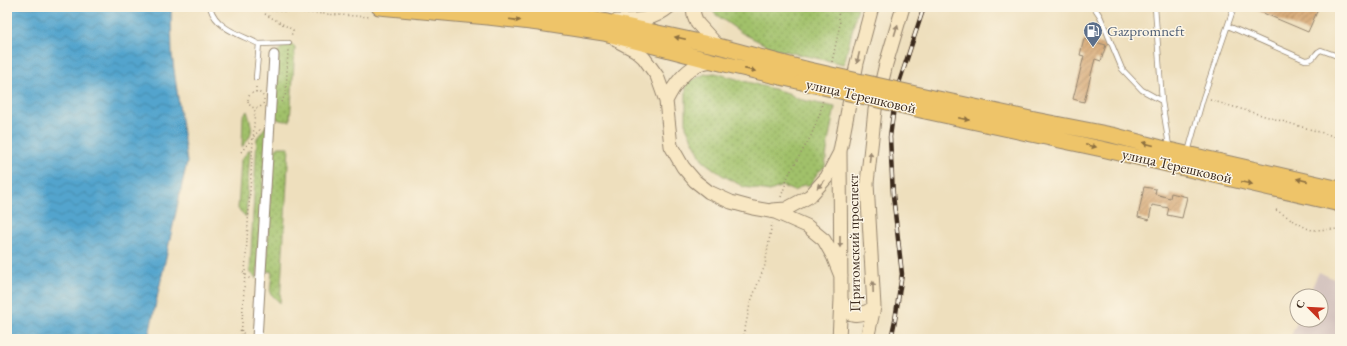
<svg xmlns="http://www.w3.org/2000/svg" width="1347" height="346" font-family="'EB Garamond',serif">
<style>
.industrial{fill:#d1c0bc}
.grass{fill:url(#grass-dots);stroke:#6e7644}
.water{fill:url(#water-waves);stroke:#466776}
.building{fill:url(#building-hatch)}
.lines{fill:none;stroke-linecap:round;stroke-linejoin:round}
.lane-casing{stroke:#94846e;stroke-width:6}
.street-casing{stroke:#94846e;stroke-width:11}
.secondary-casing{stroke:#94846e;stroke-width:15}
.primary-casing{stroke:#94846e;stroke-width:17}
.path{stroke:#94846e;stroke-width:1.5;stroke-dasharray:1 3;stroke-linecap:butt}
.lane{stroke:#fff;stroke-width:4.5}
.street{stroke:#fff;stroke-width:9}
.secondary{stroke:#f8e7c3;stroke-width:13}
.primary{stroke:#eec469;stroke-width:15}
.rail-casing{stroke:#3b2a1e;stroke-width:4.5}
.rail{stroke:#fcf5e5;stroke-width:3;stroke-dasharray:9;stroke-linecap:butt}
.primary-bridge-casing{stroke:#94846e;stroke-width:17;stroke-linecap:butt}
.primary-bridge{stroke:#eec469;stroke-width:15}
.oneway{fill:#8c6f40}
.oneway2{fill:#9a8870}
.labels{text-anchor:middle;stroke-width:3;stroke-linejoin:round;paint-order:stroke}
.service-label{font-size:15px;fill:#4e5e75;stroke:#fcf5e5;text-anchor:start}
.street-label{font-size:15px;fill:#3b2a1e;stroke:#fcf5e5}
</style>
<defs>
<pattern id="grass-dots" width="8" height="8" patternUnits="userSpaceOnUse"><rect width="8" height="8" fill="#a1c16a"/><path d="M2 2h.1M6 6h.1" fill="none" stroke="#849d57" stroke-width="1.8" stroke-linecap="round"/></pattern>
<pattern id="water-waves" width="16" height="10" patternUnits="userSpaceOnUse"><rect width="16" height="10" fill="#52a4cd"/><path d="M0 5q4-4 8 0t8 0" fill="none" stroke="#4586a6"/></pattern>
<pattern id="building-hatch" width="6" height="6" patternUnits="userSpaceOnUse"><rect width="6" height="6" fill="#d8ac7a"/><path d="M-1 1l2-2M0 6l6-6M5 7l2-2" fill="none" stroke="#b08c63"/></pattern>
</defs>
<rect width="100%" height="100%" fill="#fcf5e5"/>
<filter id="ink" filterUnits="userSpaceOnUse"><feTurbulence type="fractalNoise" baseFrequency=".025" numOctaves="2"/><feDisplacementMap in="SourceGraphic" scale="8" xChannelSelector="R" yChannelSelector="G"/><feConvolveMatrix kernelMatrix="1 2 1 2 8 2 1 2 1" color-interpolation-filters="sRGB"/></filter>
<filter id="wash" filterUnits="userSpaceOnUse"><feTurbulence type="fractalNoise" baseFrequency=".012" numOctaves="4" result="noise"/><feDisplacementMap in="SourceGraphic" scale="16" xChannelSelector="R" yChannelSelector="G"/><feGaussianBlur stdDeviation="0.9" result="paint"/><feColorMatrix in="noise" values="0 0 0 0 0 0 0 0 0 0 0 0 0 0 0 0 0 1.4 0 .05"/><feComposite in="paint" operator="in"/></filter>
<g filter="url(#wash)">
<rect width="100%" height="100%" fill="#eedfbd"/>
<path class="industrial" d="M1319 272 1340 282V339H1299L1291 336 1298 320H1321V296H1308Z"/>
<path class="grass" d="M711 7H858L844 64 774 49 742 33 715 14Z
M293 45 295 48 290 121C283 121 276 121 274 114L278 51 283 46Z
M715 73 788 93 798 99 835 107 828 142 825 167 818 172 810 185H803L794 191 782 186 770 191 744 187 722 175 703 161 686 127V83L705 74Z
M247 111C253 130 254 132 242 147L243 116Z
M267 125 257 279 250 272 257 138Z
M279 147H289L280 303 270 293 272 272 266 271 273 154 275 150Z
M250 149 246 217 238 209 241 160Z"/>
<path class="water" d="M7 7H171L172 55 187 162 148 339H7Z"/>
<g id="blocks">
<path class="building" d="M1249 7H1319L1308 32Z
M1084 39 1106 45 1101 61 1095 59 1084 102 1073 99 1084 56 1080 55Z
M1144 187 1156 189 1155 194 1170 198 1171 193 1187 197 1182 218 1167 215 1169 208 1152 205 1149 220 1138 217Z"/>
</g>
</g>
<g filter="url(#ink)">
<use href="#blocks" fill-opacity="0" stroke="#94846e" stroke-width="1"/>
<g class="lines">
<defs>
<path id="lane" d="M210 7C216 29 241 35 259 44L256 78
M1094 7 1100 16 1122 69 1142 90 1162 101
M1155 7 1162 101 1169 146
M1228 26 1305 60C1317 60 1313 53 1321 50L1340 57
M259 44 289 43
M1188 152 1203 98 1234 7"/>
<path id="street" d="M257 339 274 55"/>
<path id="secondary" d="M693 7 694 15 697 23 718 46
M617 21C638 20 652 21 669 7
M616 40 635 50 644 58 657 76 666 101 671 146 683 167 695 181 709 192 731 202 753 208 775 212 807 226 824 240 833 256 841 276
M666 101C673 87 682 73 697 65 701 63 707 62 712 61
M772 210 786 209 810 196 827 177 839 154
M841 299C846 318 859 318 874 307
M839 339 841 299 840 151 857 63 872 7
M867 339 874 307 867 183 875 110 886 64 903 7"/>
<path id="primary" d="M379 7 488 17 539 23 604 33 712 61 802 82
M519 7 607 22 718 46 805 69
M929 97 1035 120 1112 135 1169 150 1340 189
M925 111 1102 149 1340 204"/>
</defs>
<use href="#lane" class="lane-casing"/>
<use href="#street" class="street-casing"/>
<use href="#secondary" class="secondary-casing"/>
<use href="#primary" class="primary-casing"/>
<path class="path" d="M256 7 265 10 371 17
M265 10V14L293 30 291 36
M832 62 840 24 837 7
M248 100a8 8 0 1 1 16 0a8 8 0 1 1-16 0Z
M256 92V84
M1210 100 1340 138
M281 102 286 94 288 49
M241 152 260 129
M781 197 789 174 811 136 820 113 823 99
M1276 210 1306 228 1312 230 1340 229
M243 272 251 280
M240 330 248 338
M241 339 255 108
M743 339 750 304 765 265 772 223"/>
<use href="#lane" class="lane"/>
<use href="#street" class="street"/>
<use href="#secondary" class="secondary"/>
<use href="#primary" class="primary"/>
<defs>
<path id="rail" d="M891 339 895 320 902 274 893 195 890 137 896 92 924 7"/>
</defs>
<use href="#rail" class="rail-casing"/>
<use href="#rail" class="rail"/>
<defs>
<path id="primary-bridge" d="M805 69 929 97
M802 82 925 111"/>
</defs>
<use href="#primary-bridge" class="primary-bridge-casing"/>
<use href="#primary-bridge" class="primary-bridge"/>
</g>
<defs><path id="oneway-solid" d="M-6-.8H1V-3.2L6.5 0L1 3.2V.8H-6Z"/></defs>
<g class="oneway">
<use href="#oneway-solid" transform="translate(515 20) rotate(7)"/>
<use href="#oneway-solid" transform="translate(680 38) rotate(-168)"/>
<use href="#oneway-solid" transform="translate(750 70) rotate(13)"/>
<use href="#oneway-solid" transform="translate(964 119) rotate(12)"/>
<use href="#oneway-solid" transform="translate(1148 144) rotate(-165)"/>
<use href="#oneway-solid" transform="translate(1091 146) rotate(12)"/>
<use href="#oneway-solid" transform="translate(1302 180) rotate(-167)"/>
<use href="#oneway-solid" transform="translate(1247 183) rotate(13)"/>
</g>
<g class="oneway2">
<use href="#oneway-solid" transform="translate(896 30) rotate(-73)"/>
<use href="#oneway-solid" transform="translate(858 58) rotate(104)"/>
<use href="#oneway-solid" transform="translate(870 157) rotate(-84)"/>
<use href="#oneway-solid" transform="translate(821 184) rotate(134)"/>
<use href="#oneway-solid" transform="translate(840 242) rotate(90)"/>
<use href="#oneway-solid" transform="translate(873 287) rotate(-92)"/>
</g>
</g>
<defs>
<symbol id="fuel-pin" viewBox="-11 -11 22 30"><path d="M0 17L-7.5 6A9.5 9.5 0 1 1 7.5 6Z" fill="#5c6f8a" stroke="#fcf5e5"/><path d="M-5.5-6h7V0h2V4h1.3V-2.5L3-4.5l.8-.8L6-3V5H2.5V1h-1V6h-7ZM-4.2-4.7v3.2H.2V-4.7Z" fill="#fff"/></symbol>
</defs>
<g fill-rule="evenodd">
<use href="#fuel-pin" x="1082" y="20" width="22" height="30"/>
</g>
<g class="labels">
<g class="service-label">
<text x="1107" y="36">Gazpromneft</text>
</g>
<g class="street-label">
<text transform="translate(861 96) rotate(13)" y="5">улица Терешковой</text>
<text transform="translate(1177 166) rotate(13)" y="5">улица Терешковой</text>
<text transform="translate(854 243) rotate(-91)" y="5">Притомский проспект</text>
</g>
</g>
<rect width="1347" height="346" fill="none" stroke="#fcf5e5" stroke-width="24"/>
<g transform="translate(1309 308) rotate(294)"><circle r="19" fill="#fcf5e5" stroke="#afa495"/>
<path d="M0-3L7 15L0 10L-7 15Z" fill="#c8321e"/>
<text y="-6" font-size="11" font-weight="bold" text-anchor="middle" fill="#3b2a1e">С</text>
</g>
</svg>
